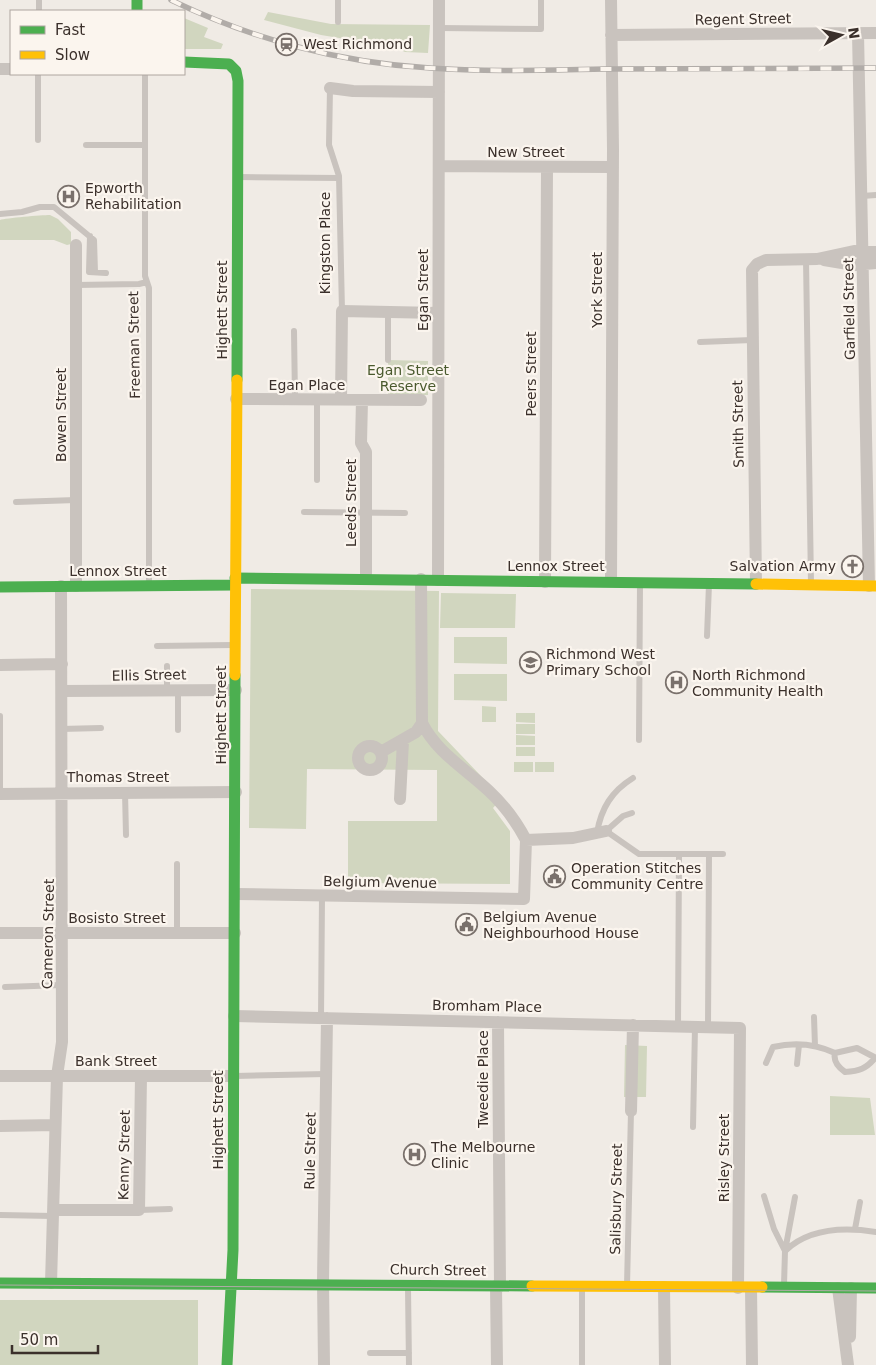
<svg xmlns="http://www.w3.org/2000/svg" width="876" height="1365" font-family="'DejaVu Sans',sans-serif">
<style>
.green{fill:#d1d6bf}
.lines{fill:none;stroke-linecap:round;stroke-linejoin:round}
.lane{stroke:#c9c3be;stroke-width:6}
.street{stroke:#c9c3be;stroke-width:12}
.fast{stroke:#4caf50;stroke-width:11}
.slow{stroke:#ffc107;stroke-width:11}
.tram{stroke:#b1aca8;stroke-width:1}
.rail-casing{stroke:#b1aca8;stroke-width:5.5}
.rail{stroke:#fbf5ee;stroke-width:4;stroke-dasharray:11;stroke-linecap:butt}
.labels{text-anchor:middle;stroke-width:4.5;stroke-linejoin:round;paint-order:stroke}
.street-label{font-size:14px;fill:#3b302b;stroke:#fbf5ee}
.poi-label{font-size:14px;fill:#3b302b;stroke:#fbf5ee;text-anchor:start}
.park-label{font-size:14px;fill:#4a5a2e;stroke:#fbf5ee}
</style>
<rect width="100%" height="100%" fill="#f0ebe5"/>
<path class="green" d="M268 12 331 24 430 25 428 53 405 52 394 47 321 35 264 20Z
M184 18 208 28 204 37 223 44 221 49H184Z
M50 215 58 219 71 232V244L67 245 54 240H0V220C6 218 41 215 50 215Z
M388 360 428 361V395H388Z
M251 589 439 591 438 731 502 798 493 808 510 831V884L348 883V821H437V770L307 769 306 829 249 828Z
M441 593 516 594 515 628H440Z
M454 637H507V664L454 663Z
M454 674H507V701L454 700Z
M482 706 496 707V722H482Z
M516 713H535V723L516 722Z
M516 724H535V734H516Z
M516 735 535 736V745H516Z
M516 747H535V756H516Z
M514 762H533V772H514Z
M535 762H554V772H535Z
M625 1045 647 1046 646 1097H624Z
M830 1096 870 1098 875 1135H830Z
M0 1300H198V1365H0Z"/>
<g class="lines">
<path class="lane" d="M39 11V0
M338 22V0
M440 28 541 29V0
M145 74V276L149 288V584
M330 88 329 145 339 176 342 311
M38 140V74
M86 145H144
M239 177 339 178
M862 196 876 195
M0 214 22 212 40 207H54L94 240 95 272
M90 236 89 272 106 273
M806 259 811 584
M76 285 139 284 147 282
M294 331 295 399
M700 342 752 340
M388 360V312
M317 480V401
M16 502 76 500
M304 512 405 513
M707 636 709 584
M157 646 233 645
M167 666V690
M61 729 101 728
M178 730V690
M639 740 640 583
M125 792 126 835
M0 794V716
M632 813 623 816 606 831 639 854H723
M597 833C601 808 612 791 633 778
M177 933V864
M5 987 62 985
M814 1017 815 1046
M321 1018 322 896
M678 1026 679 855
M708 1027 709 854
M875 1058C866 1069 859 1071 845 1072 838 1067 833 1061 835 1053L857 1048 876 1058
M766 1063 773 1047C794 1042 816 1044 835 1053
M797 1064 799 1045
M235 1076 326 1074
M693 1127 695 1027
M764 1196 774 1229 785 1251C809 1228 845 1227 876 1232
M139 1210 170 1209
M0 1215 53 1216
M855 1229 860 1202
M784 1285 785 1251 795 1197
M627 1286 631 1111
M408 1288 409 1365
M582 1288V1365
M370 1353H409"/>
<path class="street" d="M611 0 613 149 611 581
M858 33 869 586
M611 35 876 33
M0 69H11
M330 88 353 91 439 92
M439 166 613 167
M824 260 854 265 876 263
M236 399 421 400
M341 400 342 311 438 313
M362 400 361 443 366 452V578
M421 579 422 723C437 753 466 769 489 791 504 805 516 821 526 840
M438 580 439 0
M545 582 547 167
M756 584 752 270 757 264 766 260 817 259 854 251 876 252
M76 586V245
M0 665 62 664
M62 691 236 690
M358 758a12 12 0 1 1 24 0a12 12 0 1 1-24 0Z
M381 752 416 732 422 723
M0 794 236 792
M400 799 403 741
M236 894 524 899 526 840 573 838 606 831
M0 933H235
M234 1016 740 1028 738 1288
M498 1022 500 1286
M0 1076H233
M631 1111 633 1025
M0 1126 55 1125
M53 1210H139L141 1076
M51 1283 57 1076 62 1042 61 586
M496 1286 497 1365
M664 1287 665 1365
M751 1288 752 1365
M838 1288 848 1365
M850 1337 851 1288
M324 1365 323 1281 327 1018"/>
<path class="fast" d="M137 0V11
M184 62 229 64 236 71 238 81 237 380
M235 578 756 584
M0 587 235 585
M0 1283 532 1286
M762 1287 876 1288
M227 1365 233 1250 235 675"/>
<path class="slow" d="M756 584 876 586
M235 675 237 380
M532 1286 762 1287"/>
<path class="tram" d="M0 1285 876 1291"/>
<defs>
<path id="rail" d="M171 0C251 39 341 63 430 68 487 72 546 70 604 69 694 69 785 69 876 68"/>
</defs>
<use href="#rail" class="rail-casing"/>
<use href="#rail" class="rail"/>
</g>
<defs>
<symbol id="station-ring" viewBox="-11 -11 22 22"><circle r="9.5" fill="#fbf5ee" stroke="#7a716c" stroke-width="1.5"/><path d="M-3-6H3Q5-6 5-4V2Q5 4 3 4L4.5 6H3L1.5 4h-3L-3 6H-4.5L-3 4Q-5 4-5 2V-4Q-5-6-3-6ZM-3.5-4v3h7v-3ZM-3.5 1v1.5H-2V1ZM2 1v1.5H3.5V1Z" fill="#7a716c"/></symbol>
<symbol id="hospital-ring" viewBox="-11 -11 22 22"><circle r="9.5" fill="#fbf5ee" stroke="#7a716c" stroke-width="1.5"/><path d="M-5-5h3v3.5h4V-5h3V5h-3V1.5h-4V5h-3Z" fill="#7a716c"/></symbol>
<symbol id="church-ring" viewBox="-11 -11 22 22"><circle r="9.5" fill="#fbf5ee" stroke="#7a716c" stroke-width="1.5"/><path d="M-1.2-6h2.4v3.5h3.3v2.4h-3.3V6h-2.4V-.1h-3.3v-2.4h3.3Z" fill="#7a716c"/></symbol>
<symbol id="school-ring" viewBox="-11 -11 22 22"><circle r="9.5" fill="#fbf5ee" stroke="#7a716c" stroke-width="1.5"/><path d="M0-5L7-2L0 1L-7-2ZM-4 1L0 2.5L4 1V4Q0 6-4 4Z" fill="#7a716c"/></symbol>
<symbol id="civic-ring" viewBox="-11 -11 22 22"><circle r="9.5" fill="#fbf5ee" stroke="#7a716c" stroke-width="1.5"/><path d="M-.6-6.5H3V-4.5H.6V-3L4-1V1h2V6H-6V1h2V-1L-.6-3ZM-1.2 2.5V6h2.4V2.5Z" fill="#7a716c"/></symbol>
</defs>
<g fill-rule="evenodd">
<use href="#station-ring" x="274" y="32" width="25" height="25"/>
<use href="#hospital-ring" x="56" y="184" width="25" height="25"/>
<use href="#church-ring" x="840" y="554" width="25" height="25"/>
<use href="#school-ring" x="518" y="650" width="25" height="25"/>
<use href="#hospital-ring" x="664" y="670" width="25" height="25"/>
<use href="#civic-ring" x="542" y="864" width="25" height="25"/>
<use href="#civic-ring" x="454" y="912" width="25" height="25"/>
<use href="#hospital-ring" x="402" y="1142" width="25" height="25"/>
</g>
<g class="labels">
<g class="street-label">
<text transform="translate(743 19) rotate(-1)" y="5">Regent Street</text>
<text x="526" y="157">New Street</text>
<text transform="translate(325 243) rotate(-90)" y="5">Kingston Place</text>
<text transform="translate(423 290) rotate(-90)" y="5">Egan Street</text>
<text transform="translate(597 290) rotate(-90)" y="5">York Street</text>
<text transform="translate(849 309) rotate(-91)" y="5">Garfield Street</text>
<text transform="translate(222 310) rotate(-90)" y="5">Highett Street</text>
<text transform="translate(134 345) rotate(-91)" y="5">Freeman Street</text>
<text transform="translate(531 374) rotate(-90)" y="5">Peers Street</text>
<text x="307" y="390">Egan Place</text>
<text transform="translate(61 415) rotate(-90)" y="5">Bowen Street</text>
<text transform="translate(738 424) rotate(-91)" y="5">Smith Street</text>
<text transform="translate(351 503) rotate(-90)" y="5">Leeds Street</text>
<text x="556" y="571">Lennox Street</text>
<text x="118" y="576">Lennox Street</text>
<text transform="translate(149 675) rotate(-1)" y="5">Ellis Street</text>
<text transform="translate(221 715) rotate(-90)" y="5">Highett Street</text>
<text x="118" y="782">Thomas Street</text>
<text transform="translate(380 882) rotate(1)" y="5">Belgium Avenue</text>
<text x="117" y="923">Bosisto Street</text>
<text transform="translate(48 934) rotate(-89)" y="5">Cameron Street</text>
<text transform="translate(487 1006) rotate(1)" y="5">Bromham Place</text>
<text x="116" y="1066">Bank Street</text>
<text transform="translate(483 1079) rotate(-90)" y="5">Tweedie Place</text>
<text transform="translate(218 1120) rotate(-90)" y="5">Highett Street</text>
<text transform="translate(310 1151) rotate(-89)" y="5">Rule Street</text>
<text transform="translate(124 1155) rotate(-89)" y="5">Kenny Street</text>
<text transform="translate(724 1158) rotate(-90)" y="5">Risley Street</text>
<text transform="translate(616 1199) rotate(-89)" y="5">Salisbury Street</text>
<text transform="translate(438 1270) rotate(1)" y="5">Church Street</text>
</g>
<g class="poi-label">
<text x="303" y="49">West Richmond</text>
<text x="85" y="193">Epworth<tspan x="85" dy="16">Rehabilitation</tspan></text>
<text x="836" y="571" text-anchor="end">Salvation Army</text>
<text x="546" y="659">Richmond West<tspan x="546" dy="16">Primary School</tspan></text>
<text x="692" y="680">North Richmond<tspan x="692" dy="16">Community Health</tspan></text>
<text x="571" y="873">Operation Stitches<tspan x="571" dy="16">Community Centre</tspan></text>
<text x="483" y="922">Belgium Avenue<tspan x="483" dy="16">Neighbourhood House</tspan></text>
<text x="431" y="1152">The Melbourne<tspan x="431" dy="16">Clinic</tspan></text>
</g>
<g class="park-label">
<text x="408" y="375">Egan Street<tspan x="408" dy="16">Reserve</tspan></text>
</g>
</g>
<rect x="10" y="10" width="175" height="65" fill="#fbf5ee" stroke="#aea6a0"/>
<rect x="20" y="26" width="25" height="8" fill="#4caf50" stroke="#aea6a0"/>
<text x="55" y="35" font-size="15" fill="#3b302b">Fast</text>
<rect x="20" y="51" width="25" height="8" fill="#ffc107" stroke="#aea6a0"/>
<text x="55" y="60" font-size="15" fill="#3b302b">Slow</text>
<g transform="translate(841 35) rotate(82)" stroke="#fbf5ee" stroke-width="4" paint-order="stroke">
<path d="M0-4L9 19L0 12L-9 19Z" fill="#3b302b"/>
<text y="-8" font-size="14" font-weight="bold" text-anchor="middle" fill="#3b302b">N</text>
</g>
<path d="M12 1345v8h86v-8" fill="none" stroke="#3b302b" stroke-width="2.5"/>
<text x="20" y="1345" font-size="15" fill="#3b302b" stroke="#fbf5ee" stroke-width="4" paint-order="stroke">50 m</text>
</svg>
